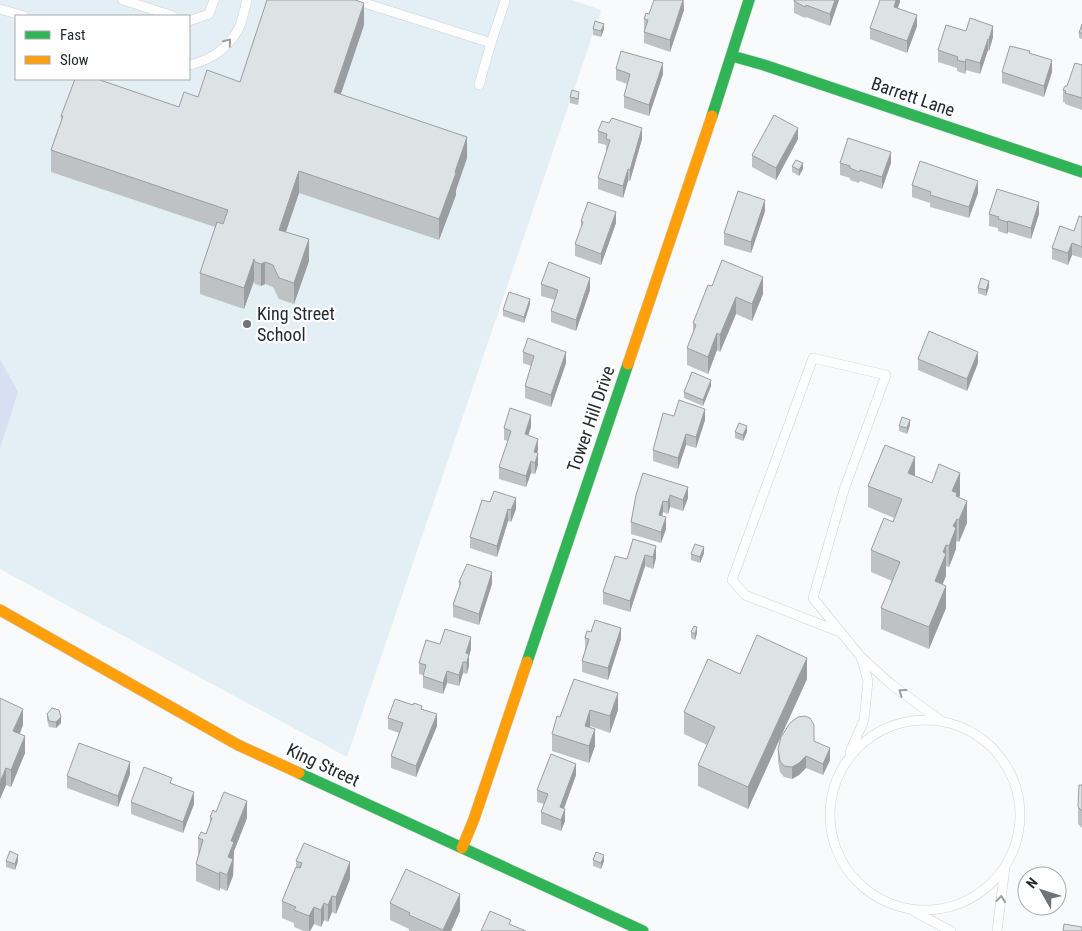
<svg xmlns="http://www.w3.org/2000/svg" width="1082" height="931" font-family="'Roboto Condensed',sans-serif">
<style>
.built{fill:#e4eef5;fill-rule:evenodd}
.green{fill:#d9dff2}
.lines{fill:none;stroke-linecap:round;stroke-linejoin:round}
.lane-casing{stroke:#ced2d5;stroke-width:10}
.fast-casing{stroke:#ced2d5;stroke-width:12}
.slow-casing{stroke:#ced2d5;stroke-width:12}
.lane{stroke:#fefeff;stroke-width:9}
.fast{stroke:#30b455;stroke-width:11}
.slow{stroke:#ff9f0a;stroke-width:11}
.wall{fill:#bec2c4}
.shaded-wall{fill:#9b9ea0}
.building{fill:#dde2e4;stroke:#9b9ea0}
.oneway{stroke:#9b9fa1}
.poi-dot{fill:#6e7377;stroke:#fff;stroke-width:2}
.labels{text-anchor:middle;stroke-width:4.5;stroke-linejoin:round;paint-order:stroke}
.street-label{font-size:18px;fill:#232a2f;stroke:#fff}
.poi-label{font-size:18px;fill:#232a2f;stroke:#fff;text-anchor:start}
</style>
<rect width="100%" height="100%" fill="#f8fafc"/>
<path class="built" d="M0 0H572L601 10 347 757 0 569ZM16 16H189V79H16Z"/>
<path class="green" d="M0 359 18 392 0 449Z"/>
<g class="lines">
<defs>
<path id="lane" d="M123 0 173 16
M355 0 491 43 505 1
M0 9 24 16
M189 21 209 14 214 0
M189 65C211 60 226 50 238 30 243 21 244 9 247 0
M479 85 491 43
M840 632 745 595 732 580 813 358 886 375 844 490 813 598 861 657
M830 815a95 95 0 1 1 190 0a95 95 0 1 1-190 0Z
M850 752 864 720 868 681 861 657 892 685 941 721
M915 912 951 931
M997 931 1005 867"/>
<path id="fast" d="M732 56 764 65 1082 172
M712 116 749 0
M527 662 628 364
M299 773 643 931"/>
<path id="slow" d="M628 364 712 116
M0 610 238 745 299 773
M462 848 474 819 527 662"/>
</defs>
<use href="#lane" class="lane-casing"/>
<use href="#fast" class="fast-casing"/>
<use href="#slow" class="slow-casing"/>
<use href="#lane" class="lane"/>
<use href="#fast" class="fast"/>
<use href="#slow" class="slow"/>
</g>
<path class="wall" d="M684 0V10L670 52 644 43V19L649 14Z
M794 0H839L830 26 806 17 805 18 794 13Z
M900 0 897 8 917 26 907 53 870 39V28Z
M1082 24V39L1079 38V33Z
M364 25 341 94 467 158 456 190V195L439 240 299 193 286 232 309 261 294 304 279 299 273 287 265 284 261 286 255 284 254 281 244 309 200 294V273L215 227 51 172V150L61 121V116L179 107 198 97 240 82Z
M593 29H604L601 37 593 35Z
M966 31 993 37 989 51 988 50 980 74 966 70 965 74 957 71V68L938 62V50Z
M1030 53 1052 72 1044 97 1002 83V72Z
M1082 65V110L1065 104V102H1063V90L1067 86Z
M616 69 663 74 649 116 624 108V96L627 84 616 80Z
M570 97 579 98 578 105 570 103Z
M598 131 642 139 630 181H628L623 198 598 189V178L607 150H606V145L598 143Z
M798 139 776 180 752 167V155Z
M840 163H891L882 189 860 181 859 183 850 180V178L840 175Z
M792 166 803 169 799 176 792 172Z
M912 185 978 193 969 218 930 207V203L912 197Z
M765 211 751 253 724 245V233Z
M989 214H1039L1031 239 1008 232 1007 234 998 231V228L989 226Z
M1082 217V258L1072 255 1068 265 1052 259V248L1074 231Z
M581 221 616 223 601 265 575 256V244L581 228Z
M541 284 590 290 576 331 551 322V311L555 300 541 296Z
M712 286 763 294 752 321 736 314 720 352 717 350 708 374 687 365V348L693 334V323Z
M989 287 986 296 978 293V288Z
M530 304 524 323 503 316V310Z
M523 352 566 363 551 407 525 398V386L531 366 523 363Z
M918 359 978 363 967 391 918 370Z
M711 386 703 406 684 398V392Z
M674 416 705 420 696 448 686 445 678 469 653 461V450Z
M910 425 907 434 899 431V426Z
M531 427 528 435 538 450 537 453 538 465 535 474 531 473 526 487 499 479V467L508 441 504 440V428Z
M735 432H747L743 441 735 438Z
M643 473 688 498 683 511 670 507 668 514 663 512 662 516 666 529 661 543 631 534V522Z
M915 476 960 495 959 498 967 523 959 542 957 541 956 542V549L949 567 946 566V576L942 584 946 608 929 649 881 629V608L892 581 871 572V550L893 522 894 518 868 507V486Z
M482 500 516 509 511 522 508 521 497 557 470 548V537Z
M633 539 656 558 653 569 645 566 630 612 603 604V592L627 559Z
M704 553 700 563 691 560V554Z
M459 582 492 584 479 625 453 617V605L459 588Z
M691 632 697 633 695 640 691 638Z
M585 638 621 639 608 680 582 672V661L585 649Z
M471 649 469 656V665L467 674 463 673 459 686 447 683 443 694 423 688V675L419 674V663Z
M740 674 807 679 748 809 698 786V765L707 745 684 734V712Z
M574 679 618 710 610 733 590 726 595 746 589 763 552 751V734L560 717Z
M0 698 23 725 20 734 25 753 11 787 6 785 0 799Z
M422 709 437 726 416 777 391 768V756L399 733 388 729V718Z
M47 714 61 723 56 728 49 727 47 720Z
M814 741 830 760 823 775 806 768 799 775 792 779 784 777 780 772 778 761V749Z
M130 774 118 807 67 788V776Z
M576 775 564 809 565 821 561 831 541 824V812L544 804 537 802V790Z
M172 784 194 804 183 833 131 814V802Z
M1082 785V828L1078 824V807Z
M216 812 247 818 234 851 233 876 227 891 220 888 219 891 196 881V864L198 855V838L206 834 210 824V817Z
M593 860 604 861 601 869 593 866Z
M6 861H18L15 870 6 867Z
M296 861 350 879 336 914 332 912 328 922 324 920 321 927 314 924 310 931H304L294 927V923L282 918V901L296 868Z
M390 903 460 911 451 931H409V929L390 920Z"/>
<path class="shaded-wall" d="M683 0 684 10 670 52V40Z
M835 0H839L830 26V14Z
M896 0H900V2L894 18V7Z
M364 3V25L334 114V92Z
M917 15V26L907 53V41Z
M604 24V29L601 37V31Z
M993 26V37L989 51V39Z
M988 39V50L980 74V63Z
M966 59V70L965 74V62Z
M1052 60V72L1044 97V86Z
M663 63V74L649 116V105Z
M642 128V139L630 181V170Z
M798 128V139L776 180V168Z
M467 137V158L456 190V195L439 240V219Z
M891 152V163L882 189V177Z
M803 163V169L799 176V170Z
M628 169V181L623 198V186Z
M299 171V193L279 252V230Z
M978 181V193L969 218V207Z
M765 200V211L751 253V242Z
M1039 202V214L1031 239V228Z
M616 212V223L601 265V254Z
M1008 221V232L1007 234V222Z
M309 239V261L294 304V283Z
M1072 243V255L1068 265V253Z
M254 259V281L244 309V288Z
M265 262V284L261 286V264Z
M763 277V294L752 321V304Z
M590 278V290L576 331V320Z
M989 281V287L986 296V290Z
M736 297V314L720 352V335Z
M530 299V304L524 323V317Z
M717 333V350L708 374V357Z
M566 352V363L551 407V395Z
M978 352V363L967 391V379Z
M711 380V386L703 406V400Z
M705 409V420L696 448V437Z
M531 415V427L525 446V434Z
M910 420V425L907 434V428Z
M747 426V432L743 441V435Z
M686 434V445L678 469V458Z
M538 439V450L534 463V452Z
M538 453V465L535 474V463Z
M915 457V479L908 473Z
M531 461V473L526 487V476Z
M960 473V495L957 502 952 491Z
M688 487V498L683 511V500Z
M670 495V507L668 514V502Z
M516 498V509L511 522V510Z
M663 501V512L659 527V515Z
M967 501V523L959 542V520Z
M508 509V521L497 557V546Z
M666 517V529L661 543V532Z
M957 519 956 549 949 567V546L953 526Z
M946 545V576L935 603V581L943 552Z
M656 546V558L653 569V557Z
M704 547V553L700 563V557Z
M645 555V566L630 612V601Z
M492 572V584L479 625V614Z
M946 586V608L929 649V627Z
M697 627V633L695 640V634Z
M621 628V639L608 680V668Z
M471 637V649L469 656V665L467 674 466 653Z
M807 658V679L748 809V787Z
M463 662V673L459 686V675Z
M447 671V683L443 694V683Z
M618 693V710L610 733V716Z
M23 709V725L13 748V731Z
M590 710V726L585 743V726Z
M437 714V726L416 777V766Z
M61 717V723L56 728V722Z
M595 729V746L589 763V746Z
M25 736V753L11 787V770Z
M830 748V760L823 775V764Z
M806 756V768L799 775 792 779V767Z
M130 762V774L118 807V796Z
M576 764V775L560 819V807Z
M6 768V785L0 799V782Z
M194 792V804L183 833V822Z
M247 801V818L234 851 233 876 227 891 228 857 231 841Z
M565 809V821L561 831V820Z
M18 855V861L15 870V864Z
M604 855V861L601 869V863Z
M350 862V879L336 914V897Z
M220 872V888L219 891V874Z
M460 894V911L451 931H443Z
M332 896V912L328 922V905Z
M324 903V920L321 927V910Z
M314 907V924L310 931H309V916Z"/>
<path class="building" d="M267 0H355L364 3 334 92 467 137 455 172 456 173 439 219 299 171 279 230 309 239 294 283 279 278 273 265 265 262 261 264 255 262 254 259 244 288 200 273 217 222 223 224 228 210 51 150 63 116H61L75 79H97L179 107 184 92 198 97 207 70 240 82Z
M654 0H683L670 40 644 32 648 20 644 19 646 13 649 14Z
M794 0H835L830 14 806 5 805 7 794 1Z
M880 0H896L894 7 917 15 907 41 870 28Z
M970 18 993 26 989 39H988L980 63 966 59 965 62 957 60 958 57 938 50 946 25 966 31Z
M595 21 604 24 601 31 593 29Z
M1082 24V33H1079Z
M1010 46 1030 51 1029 53 1052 60 1044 86 1002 72Z
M621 51 663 63 649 105 624 96 630 74 616 69Z
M1075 63 1082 65V98L1065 93 1066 91 1063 90 1065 86H1067Z
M572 90 579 92 578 99 570 97Z
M774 115 798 128 776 168 752 155Z
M612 118 642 128 630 170 628 169 623 186 598 178 610 140 606 139 607 134 598 131 602 121 609 123Z
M848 138 891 152 882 177 860 170 859 172 850 168V166L840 163Z
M796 160 803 163 799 170 792 166Z
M920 161 978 181 969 207 930 195 931 192 912 185Z
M997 189 1039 202 1031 228 1008 221 1007 222 998 219 999 217 989 214Z
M738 191 765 200 751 242 724 233Z
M588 202 616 212 601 254 575 244 583 222 581 221Z
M1079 216 1082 217V247L1072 243 1068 253 1052 248 1060 226 1074 231Z
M722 260 763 277 752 304 736 297 720 335 717 333 708 357 687 348 696 325 693 323 708 285 712 286Z
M549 262 590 278 576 320 551 311 558 290 541 284Z
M981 278 989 281 986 290 978 288Z
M509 292 530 299 524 317 503 310Z
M929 331 978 352 967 379 918 359Z
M528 338 566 352 551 395 525 386 534 356 523 352Z
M692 372 711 380 703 400 684 392Z
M679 400 705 409 696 437 686 434 678 458 653 450 663 413 674 416Z
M510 408 531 415 525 434 538 439 534 452 538 453 535 463 531 461 526 476 499 467 511 431 504 428Z
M902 417 910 420 907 428 899 426Z
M739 423 747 426 743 435 735 432Z
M885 445 915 457 908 473 932 483 939 464 960 473 952 491 957 493 956 496 967 501 959 520 957 519 953 526 956 528 949 546 946 545 943 552 946 554 935 581 946 586 929 627 881 608 900 562 871 550 884 518 893 522 902 499 868 486Z
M643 473 688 487 683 500 670 495 668 502 663 501 659 515 666 517 661 532 631 522 636 495Z
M494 491 516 498 511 510 508 509 497 546 470 537 482 500 490 502Z
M633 539 656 546 653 557 645 555 630 601 603 592 615 556 627 559Z
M695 544 704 547 700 557 691 554Z
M467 564 492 572 479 614 453 605 461 582H459Z
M595 620 621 628 608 668 582 661 589 639 585 638 587 631 591 632Z
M694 626 697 627 695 634 691 632Z
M445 629 471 637 466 653 469 654 467 662H463L459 675 447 671 443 683 423 676 426 665 419 663 426 640 440 644Z
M757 635 807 658 748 787 698 765 715 727 684 712 708 659 740 674Z
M574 679 618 693 610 716 590 710 585 726 595 729 589 746 552 734 557 716 560 717Z
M0 698 23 709 13 731 25 736 11 770 6 768 0 782Z
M395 699 413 705 414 703 422 706 421 709 437 714 416 766 391 756 403 723 388 718Z
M52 708 59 710 61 717 56 722 49 721 47 714Z
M805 716 810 718 814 725V741L830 748 823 764 806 756 799 763 792 767 784 766 780 761 778 749 781 737 790 723 798 717Z
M79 743 130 762 118 796 67 776Z
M551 754 576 764 560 807 565 809 561 820 541 812 548 794 537 790Z
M144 767 172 778 170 783 194 792 183 822 131 802Z
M1079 785H1082V811L1078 807Z
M224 792 247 801 231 841 234 842 228 857 233 859 227 875 220 872 219 874 196 864 203 840 198 838 201 832 206 834 212 818 210 817 213 810 216 812Z
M304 843 350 862 336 897 332 896 328 905 324 903 321 910 314 907 309 916 294 910 296 907 282 901 296 867 300 868 302 863 296 861Z
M10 851 18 855 15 864 6 861Z
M596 852 604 855 601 863 593 860Z
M406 869 460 894 443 930 409 915 410 913 390 903Z
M490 911 511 920 509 924 526 931H481Z
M1064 924 1082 927V931H1063Z"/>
<defs><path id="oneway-chevron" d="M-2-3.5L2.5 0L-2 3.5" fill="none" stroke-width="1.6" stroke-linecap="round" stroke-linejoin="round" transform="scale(1.25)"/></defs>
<g class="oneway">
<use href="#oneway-chevron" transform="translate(228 42) rotate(-51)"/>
<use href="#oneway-chevron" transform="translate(902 692) rotate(-144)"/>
<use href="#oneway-chevron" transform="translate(1001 899) rotate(-83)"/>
</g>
<circle class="poi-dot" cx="247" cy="324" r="5"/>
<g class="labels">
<g class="street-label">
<text transform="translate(913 97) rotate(19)" y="6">Barrett Lane</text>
<text transform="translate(591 419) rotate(-71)" y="6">Tower Hill Drive</text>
<text transform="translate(323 765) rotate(25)" y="6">King Street</text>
</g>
<g class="poi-label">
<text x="257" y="320">King Street<tspan x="257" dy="21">School</tspan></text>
</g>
</g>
<rect x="15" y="15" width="175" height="65" fill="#ffffff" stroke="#a7aaac"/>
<rect x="25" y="31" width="25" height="8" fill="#30b455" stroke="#a7aaac"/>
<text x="60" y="40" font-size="15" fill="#232a2f">Fast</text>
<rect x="25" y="56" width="25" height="8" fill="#ff9f0a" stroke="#a7aaac"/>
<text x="60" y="65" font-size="15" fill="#232a2f">Slow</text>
<g transform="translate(1042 891) rotate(309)"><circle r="24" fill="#ffffff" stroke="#a7aaac"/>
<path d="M0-4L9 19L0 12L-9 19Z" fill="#6e7377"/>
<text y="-8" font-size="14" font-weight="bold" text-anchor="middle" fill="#232a2f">N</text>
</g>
</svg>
